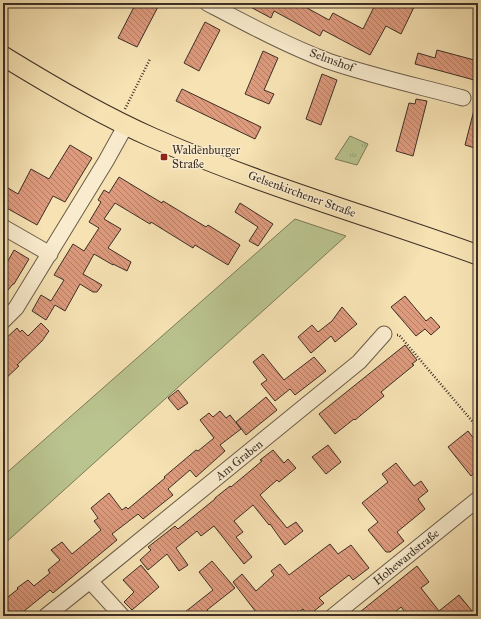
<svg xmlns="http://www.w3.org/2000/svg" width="481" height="619" font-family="'IM FELL Great Primer',serif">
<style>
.grass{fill:#bac48f;stroke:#7c7a5a}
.park{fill:url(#park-tufts);stroke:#7c7a5a}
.building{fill:url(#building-back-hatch);stroke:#3d2f26}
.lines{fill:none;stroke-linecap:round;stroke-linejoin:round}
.minor-casing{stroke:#6b5c49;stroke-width:17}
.major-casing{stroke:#3d2f26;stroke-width:21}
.path{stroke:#3d2f26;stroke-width:2.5;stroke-dasharray:1 2;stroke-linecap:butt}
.minor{stroke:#f9ecce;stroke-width:15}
.major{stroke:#f6e2b3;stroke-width:19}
.poi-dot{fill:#8f2418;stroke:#f9ecce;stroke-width:1.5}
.labels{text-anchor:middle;stroke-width:3;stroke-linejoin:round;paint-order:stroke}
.street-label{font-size:12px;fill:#3d2f26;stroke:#f9ecce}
.poi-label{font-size:12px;fill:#3d2f26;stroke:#f9ecce;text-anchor:start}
</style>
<defs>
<pattern id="park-tufts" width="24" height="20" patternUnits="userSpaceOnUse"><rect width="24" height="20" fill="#bac48f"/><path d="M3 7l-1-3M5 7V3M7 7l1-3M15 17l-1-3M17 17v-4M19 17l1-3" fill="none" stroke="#98a075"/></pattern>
<pattern id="building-back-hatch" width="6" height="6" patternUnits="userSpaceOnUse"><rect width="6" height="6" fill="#dd9a7d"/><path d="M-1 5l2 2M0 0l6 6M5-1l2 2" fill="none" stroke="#b47e66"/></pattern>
</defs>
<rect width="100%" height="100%" fill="#f6e2b3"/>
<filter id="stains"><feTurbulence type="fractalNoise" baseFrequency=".005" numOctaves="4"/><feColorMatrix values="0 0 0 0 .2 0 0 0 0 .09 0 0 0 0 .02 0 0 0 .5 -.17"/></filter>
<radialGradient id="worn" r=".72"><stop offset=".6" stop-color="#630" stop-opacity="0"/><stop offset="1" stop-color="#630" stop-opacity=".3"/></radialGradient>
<path class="grass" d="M295 219 346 236 3 545V476Z"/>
<path class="park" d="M350 136 368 144 357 165 335 159Z"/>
<path class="building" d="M136 3H160L137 47 118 38Z
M243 3H298L329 20 333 13 363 29 376 3H416L401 34 386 26 370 55 323 30 320 36 274 11 271 18Z
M205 22 220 30 199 71 184 63Z
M437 50 478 61V81L415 64 418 53 435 58Z
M263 51 278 58 264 90 274 94 269 104 245 94Z
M322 74 337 80 321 125 306 119Z
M182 89 261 127 255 139 176 101Z
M416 99 427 101 413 156 396 151 409 103 415 104Z
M474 110H478V149L465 145Z
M70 145 92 158 65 202 53 196 37 225 3 206V185L18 194 31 169 49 179Z
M119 177 162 203 163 201 206 227 208 225 240 245 228 265 195 245 193 248 151 222 150 224 115 203 104 219 121 229 108 248 131 262 127 271 113 264V265L94 254 83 274 102 285 97 292H93L80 284 65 311 55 305 46 320 32 311 41 295 51 301 64 280 54 275 73 244 84 251 99 228 89 222 101 202 98 200 104 190 109 193Z
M240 203 273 224 258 246 249 241 258 227 235 212Z
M14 250 29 259 14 284H13L3 296V270Z
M405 296 426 321 431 317 440 327 431 335 425 329 416 336 391 307Z
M342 307 357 324 335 342 331 336 311 353 298 337 312 325 318 332 332 321Z
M41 323 49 331 42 341 17 365 19 366 3 381V341L17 328 20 332 22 330 28 336Z
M405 345 417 360 412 364 414 365 381 392 384 396 355 420 354 419 335 434 319 414Z
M263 354 284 380 314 357 326 371 295 395 290 389 275 401 261 384 267 380 253 362Z
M178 390 188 403 178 410 168 398Z
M266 397 277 410 246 435 236 422Z
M220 411 226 418 230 415 241 429 220 445 225 451 196 477 190 470 168 489 173 495 143 519 138 514 112 534 117 540 53 593 50 590 18 616H3V601L18 589 17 588 28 580 34 586 50 573 48 570 60 560 51 550 62 542 72 554 101 530 94 521 98 518 91 508 109 493 122 510 126 507 128 509 165 478 164 477 196 450 198 451 214 438 200 420 209 413 213 417Z
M468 431 478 444V470L471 476 448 447Z
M328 445 341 462 326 474 312 457Z
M273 450 284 463 288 459 296 468 279 482 277 480 260 495 287 528 296 522 303 531 285 545 270 524 269 525 253 505 234 521 243 532 236 537 252 557 244 564 214 526 201 536 197 531 176 548 188 565 179 571 167 554 148 570 140 560 151 550 148 547 175 526 178 529 215 499V498L230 486 231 487 262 461 260 460Z
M396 463 414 486 421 481 428 491 418 499 425 509 397 532 404 541 390 552H386L368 530 378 522 362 503 388 482 382 474Z
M330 544 338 554 351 545 369 568 353 580 349 575 319 598 324 603 308 616 303 609 294 616H259L233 582 242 574 256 591 274 575 271 571 280 564 289 575Z
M212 561 235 588 207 610 212 616H180L213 590 199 572Z
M141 565 159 587 132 610 124 602 134 592 123 580Z
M417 566 429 582 421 588 439 611 459 595 476 616H408L401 607 390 616H355Z"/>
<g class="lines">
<defs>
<path id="minor" d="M207 3C247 24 286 45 328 61 372 76 418 86 463 98
M3 227 50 254
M3 321 16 308 106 161 126 125
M90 581 122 616
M46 616 90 581 359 362 384 334
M333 616 478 499"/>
<path id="major" d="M3 56C50 85 101 115 151 137 257 184 370 216 478 255"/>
</defs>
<use href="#minor" class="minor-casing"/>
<use href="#major" class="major-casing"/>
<path class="path" d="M125 109 150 59
M397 335H399L478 428"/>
<use href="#minor" class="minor"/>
<use href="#major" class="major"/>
</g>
<rect class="poi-dot" x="160" y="153" width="8" height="8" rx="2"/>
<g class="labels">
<g class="street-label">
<text transform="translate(332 60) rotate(20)" y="4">Selmshof</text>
<text transform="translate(302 194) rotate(20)" y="4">Gelsenkirchener Straße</text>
<text transform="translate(239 460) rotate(-39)" y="4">Am Graben</text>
<text transform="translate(406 557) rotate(-39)" y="4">Hohewardstraße</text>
</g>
<g class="poi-label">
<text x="172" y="154">Waldenburger<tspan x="172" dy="14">Straße</tspan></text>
</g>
</g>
<rect width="481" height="619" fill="none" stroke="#f6e2b3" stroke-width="16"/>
<rect x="4" y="4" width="473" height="611" fill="none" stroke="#3d2f26" stroke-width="2"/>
<rect x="8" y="8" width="465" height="603" fill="none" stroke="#3d2f26"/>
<rect width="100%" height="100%" filter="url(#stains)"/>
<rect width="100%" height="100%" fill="url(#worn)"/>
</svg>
